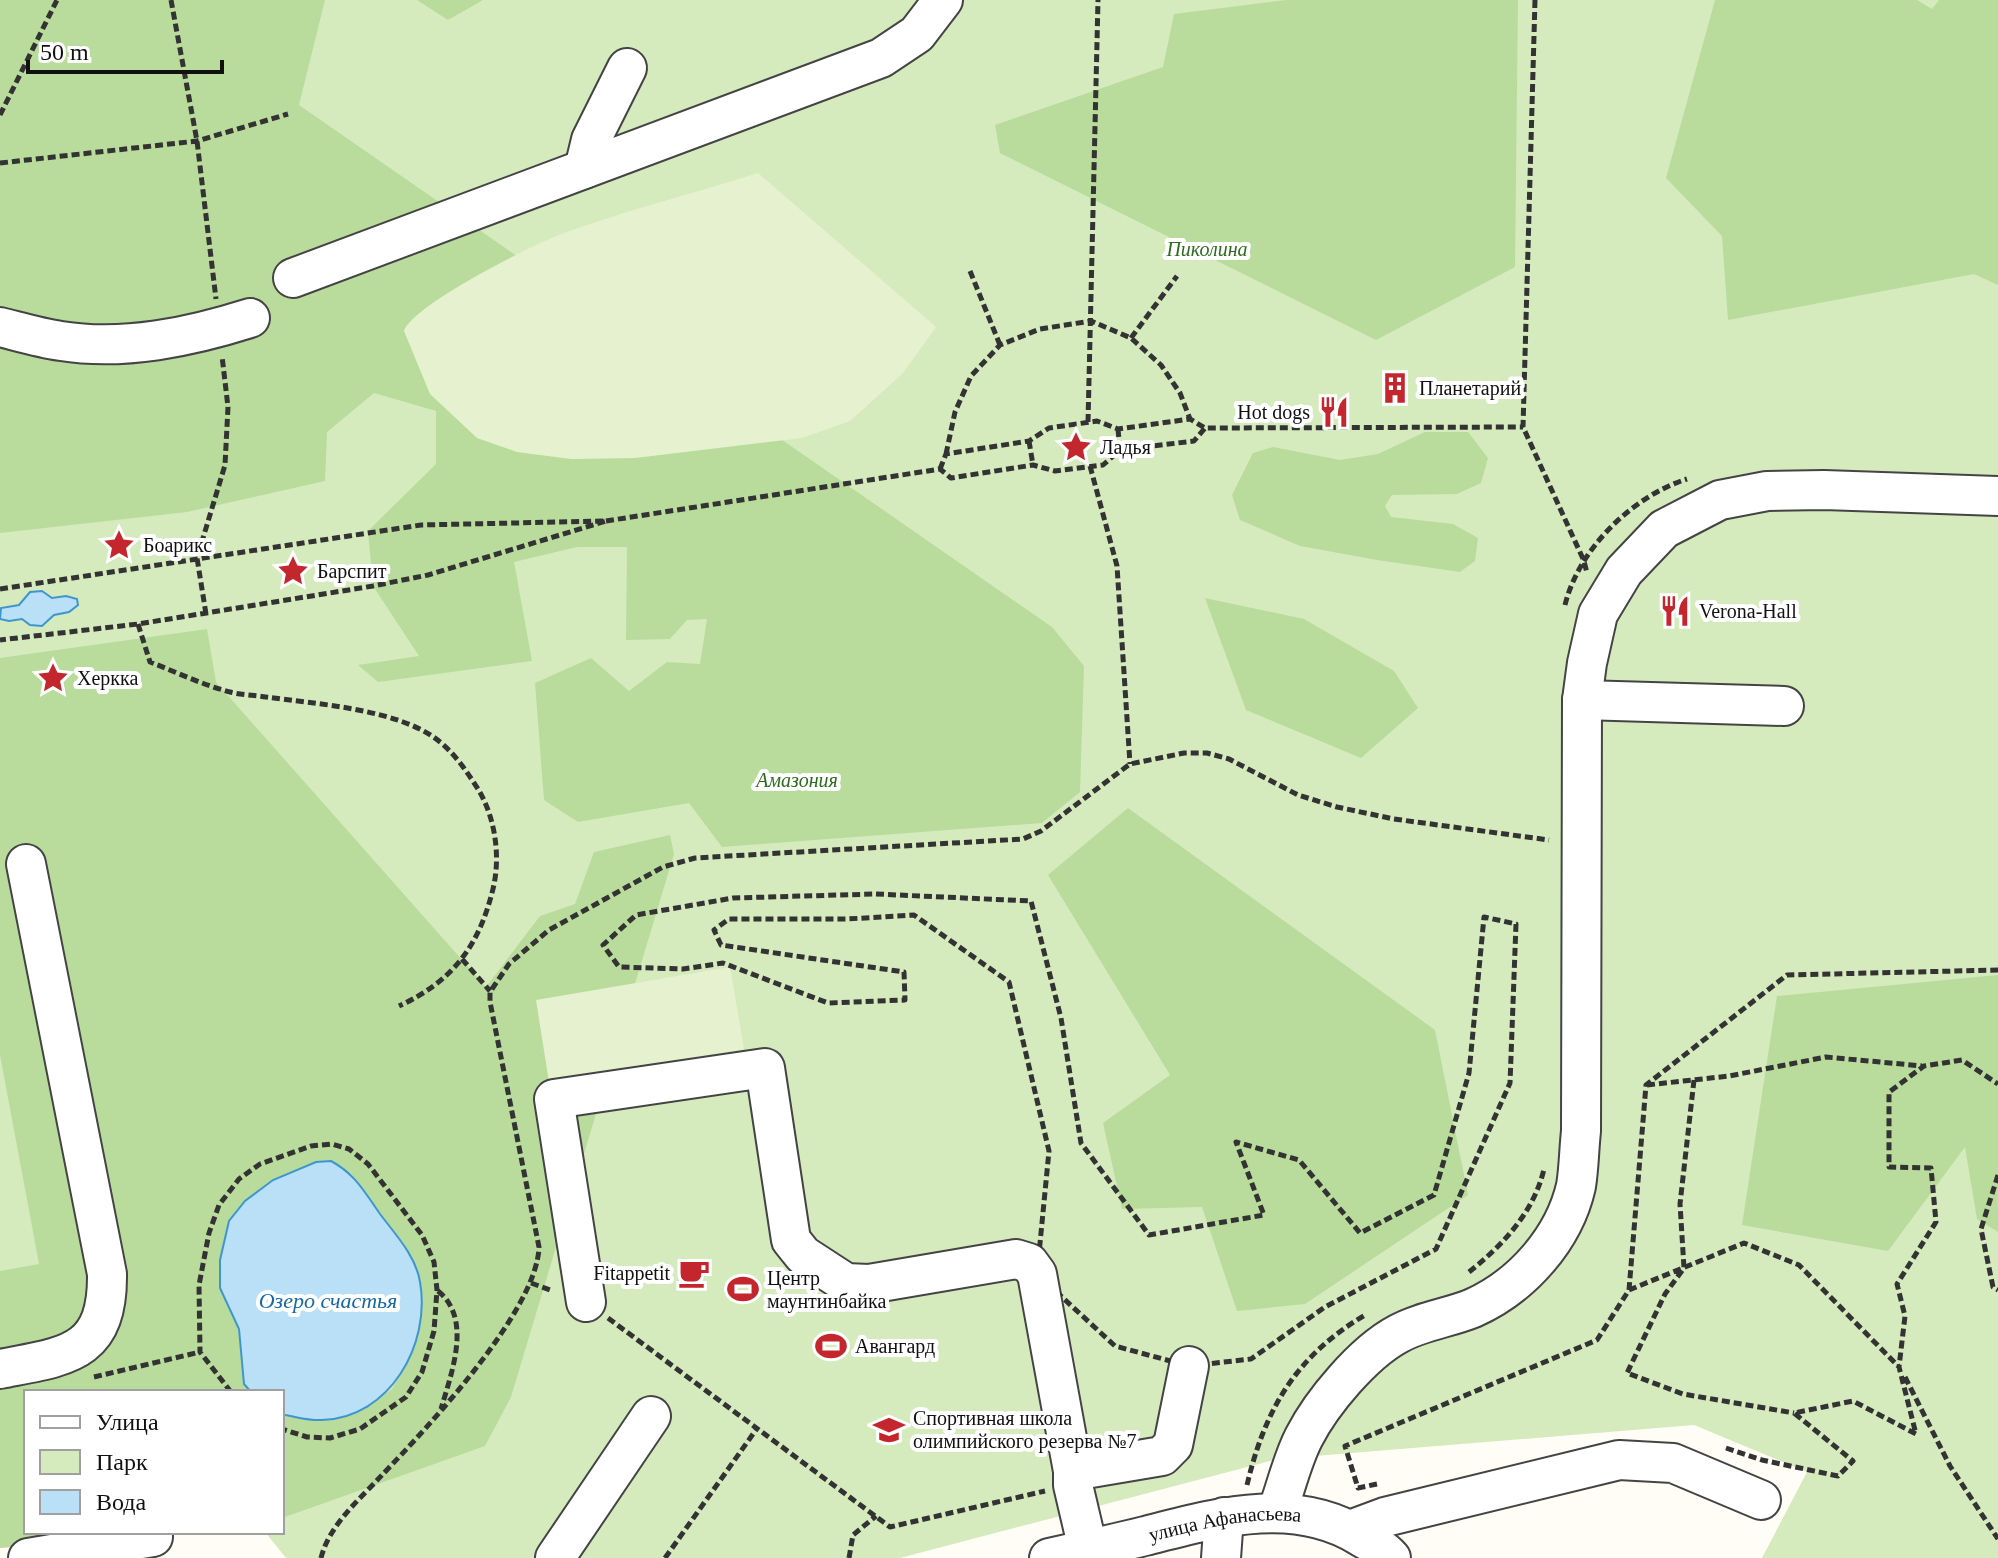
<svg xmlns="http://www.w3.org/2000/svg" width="1998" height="1558" font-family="Georgia,serif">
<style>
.green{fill:#d5ebbd}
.forest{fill:#b9dc9c}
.pitch{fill:#e6f2cf}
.water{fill:#b9e0f7;stroke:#3f96cf;stroke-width:2}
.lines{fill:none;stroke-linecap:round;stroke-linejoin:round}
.minor-casing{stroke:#444;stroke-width:42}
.path{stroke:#333;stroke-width:5;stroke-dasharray:8 4;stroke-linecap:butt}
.minor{stroke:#fff;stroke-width:38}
.labels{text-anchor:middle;stroke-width:8;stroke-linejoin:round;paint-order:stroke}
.park-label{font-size:20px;font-style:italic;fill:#2f6b1f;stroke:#fff}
.poi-label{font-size:20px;fill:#111;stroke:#fff;text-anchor:start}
.street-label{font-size:20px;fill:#111;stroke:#fff}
.water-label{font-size:22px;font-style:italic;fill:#1768a6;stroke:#fff}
</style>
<rect width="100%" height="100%" fill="#fffdf5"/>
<path class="green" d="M0 0H1998V1558H1762L1807 1472 1694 1425 1278 1459 900 1558H286L265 1532H282V1392H26V1532H185L0 1548Z"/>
<path class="forest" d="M0 0H325L299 105 1052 627 1084 666 1080 792 1042 823 722 847 689 803 578 822 544 800 535 683 591 658 629 691 667 662 700 664 707 619 687 620 670 639 626 640 627 547H577L514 562 532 661 378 682 358 665 419 656 373 586 368 531 436 464V411L374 393 327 432 325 481 187 512 0 533Z
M417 0H483L448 20Z
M1286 0H1518L1515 267 1376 340 1000 153 995 125 1163 67 1174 14Z
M1715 0H1917L1932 9 1939 0H1998V285L1974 274 1728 320 1722 236 1666 178Z
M1425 432H1468L1488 458 1481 483 1457 494 1392 495 1385 506 1391 517 1453 524 1478 538 1475 561 1460 572 1377 560 1300 546 1240 520 1232 495 1253 453 1273 447 1340 460 1378 454Z
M1205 598 1304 619 1394 671 1418 708 1361 758 1246 710Z
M207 629 216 682 486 987 540 916 575 904 594 852 670 835 674 854 511 1397 485 1446 282 1518V1414L323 1420 361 1411 392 1389 411 1356 420 1281 411 1255 350 1172 220 1288 239 1329 244 1383 251 1392H26V1532H185L0 1548V1271L39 1264 0 1055V658Z
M1128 808 1435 1030 1468 1195 1305 1304 1237 1311 1202 1207 1122 1209 1103 1123 1170 1075 1048 875Z
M1998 975V1232L1977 1219 1965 1147 1888 1251 1742 1225 1777 996Z"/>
<path class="pitch" d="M758 173 936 327 903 373 850 421 802 438 635 458 571 459 517 452 477 438 430 394 404 331C413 305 530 246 559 235 623 211 692 194 758 173Z
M730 967 744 1049 549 1082 536 1000Z"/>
<path class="water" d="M42 591 52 598 66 596 77 599 78 605 69 612 54 615 42 626 30 625 22 619 9 621 0 619 1 608 19 605 30 592Z
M331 1161C355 1174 364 1191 380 1214 395 1234 416 1256 420 1282 431 1344 390 1418 322 1420 310 1421 297 1417 285 1415L282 1414V1392H251L244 1384 239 1329 220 1288V1260L229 1221 245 1201 273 1180 316 1162Z"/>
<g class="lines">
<defs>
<g id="minor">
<path d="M584 169 591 140 627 68"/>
<path d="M293 278 881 58 917 34 943 0"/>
<path d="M0 327C20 332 40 338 61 341 124 351 190 337 250 318"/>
<path d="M1582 700 1784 706"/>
<path d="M586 1302 554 1099 765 1068 791 1240 803 1255 846 1283 869 1284 1016 1259 1029 1263 1037 1274 1073 1471V1485L1088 1549"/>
<path d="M0 1369C66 1356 108 1355 107 1274L26 864"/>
<path d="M1073 1471 1162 1456 1173 1445 1189 1366"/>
<path d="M1277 1512C1286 1488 1292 1460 1304 1437 1322 1402 1363 1353 1398 1334 1421 1321 1449 1318 1473 1308 1522 1286 1564 1239 1576 1186 1579 1168 1579 1149 1581 1131L1582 700 1587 663 1598 614 1624 571 1664 529 1720 500 1767 491 1824 490 1998 496"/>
<path d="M1350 1530 1385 1517 1619 1460 1673 1463 1761 1500"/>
<path d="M28 1558 153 1537"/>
<path d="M555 1558 651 1416"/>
<path id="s1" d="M1049 1558C1081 1551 1113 1544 1145 1536 1216 1518 1294 1495 1361 1537 1372 1543 1383 1549 1391 1558"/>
<path d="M1221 1558 1224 1517"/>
</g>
</defs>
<use href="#minor" class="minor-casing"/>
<path class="path" d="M171 0 197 141 216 299
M1535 0 1523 427 1584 561 1587 573
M0 115 57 0
M0 163 197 141 288 114
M970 271 1000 345
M1131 338 1177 276
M1088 422 1098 0
M1118 429 1120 450
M1029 441 1033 465
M946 454 955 412 971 376 1000 345 1040 329 1091 321 1131 338 1161 365 1180 393 1190 419
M1090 466 1117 566 1130 764
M940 469 946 454 1029 441 1049 428 1097 421 1118 429 1190 419 1205 428 1523 427
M606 521 940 469 951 478 1033 465 1055 471 1103 465 1120 450 1194 441 1205 428
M0 589 421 525 606 521 428 575 373 586 138 624 0 640
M1565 605C1579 548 1633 496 1687 479
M206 614 197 558 225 465 228 407 222 356
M138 624 150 662C176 672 203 685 230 692 241 695 254 695 266 697 316 704 401 709 440 742 456 755 467 772 478 789 495 817 501 856 493 889 479 946 453 981 399 1006
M876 894 1031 901 1061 1018 1081 1143 1149 1235 1264 1215 1236 1142 1299 1160 1360 1233 1434 1195 1469 1073 1484 917 1516 924 1510 1083 1436 1249 1325 1307 1251 1359 1189 1366 1115 1346 1037 1274 1049 1151 1009 982 914 915 847 919H729L714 930 721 945 904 972 905 1000 828 1003 723 963 683 969 619 967 603 945 636 915 733 898Z
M462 959 490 991
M1694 1080 1680 1204 1684 1268 1665 1294 1627 1373 1683 1394 1794 1413
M1647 1085 1729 1076 1826 1057 1922 1066
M1998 1175 1981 1229 1993 1287 1998 1290
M1469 1272C1503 1245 1534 1212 1544 1169
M531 1283 553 1291
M1629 1290 1744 1243 1799 1265 1900 1368
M438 1291C473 1319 451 1374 441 1409
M608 1318 890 1527 1045 1491
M94 1377 200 1352
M1905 1377 1950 1466 1998 1539
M231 1392 200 1352 199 1285 209 1233 219 1205 239 1179 260 1164 311 1146 332 1144 349 1149 368 1164 422 1235 434 1262 437 1290 434 1331 422 1372 406 1397 360 1429 330 1438 307 1437 282 1429
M1726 1448 1762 1460 1838 1476 1853 1461 1794 1413 1853 1401 1916 1434 1899 1367 1905 1316 1897 1284 1936 1222 1931 1168 1889 1167V1092L1924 1066 1962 1060 1998 1084
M1377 1484 1358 1488 1345 1446 1597 1340 1629 1290 1646 1085 1787 975 1998 970
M1247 1485C1265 1409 1296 1356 1365 1315
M321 1558C329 1525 360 1499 382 1475 427 1428 537 1311 539 1247L490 1002V992L509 964 549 930 663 867 695 858 1023 839 1041 831 1130 764 1184 753H1207L1229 759 1298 795 1337 807 1394 819 1549 840
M665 1558 758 1427
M849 1558 853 1535 876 1516"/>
<use href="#minor" class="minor"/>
</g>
<defs>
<symbol id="building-bare" viewBox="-9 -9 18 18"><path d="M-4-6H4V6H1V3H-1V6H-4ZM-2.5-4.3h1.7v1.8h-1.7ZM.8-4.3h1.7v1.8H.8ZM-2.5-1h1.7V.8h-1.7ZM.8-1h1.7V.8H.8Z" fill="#c4262e" stroke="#fff" stroke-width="2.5" paint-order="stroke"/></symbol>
<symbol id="restaurant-bare" viewBox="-9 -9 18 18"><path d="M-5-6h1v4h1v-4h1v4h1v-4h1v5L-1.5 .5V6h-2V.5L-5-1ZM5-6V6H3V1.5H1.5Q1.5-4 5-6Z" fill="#c4262e" stroke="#fff" stroke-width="2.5" paint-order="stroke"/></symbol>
<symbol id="sight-bare" viewBox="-9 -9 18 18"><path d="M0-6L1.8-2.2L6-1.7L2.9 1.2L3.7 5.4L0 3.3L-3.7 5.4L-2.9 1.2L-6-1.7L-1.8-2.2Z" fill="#c4262e" stroke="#fff" stroke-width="2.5" paint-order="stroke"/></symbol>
<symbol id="cafe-bare" viewBox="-9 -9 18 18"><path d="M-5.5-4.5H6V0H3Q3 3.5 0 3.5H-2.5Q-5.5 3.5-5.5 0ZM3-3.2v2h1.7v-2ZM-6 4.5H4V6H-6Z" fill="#c4262e" stroke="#fff" stroke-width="2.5" paint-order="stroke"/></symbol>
<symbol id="stadium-bare" viewBox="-9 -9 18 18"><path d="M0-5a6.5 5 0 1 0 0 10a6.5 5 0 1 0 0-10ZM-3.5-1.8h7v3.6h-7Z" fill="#c4262e" stroke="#fff" stroke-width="2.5" paint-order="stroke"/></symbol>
<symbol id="school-bare" viewBox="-9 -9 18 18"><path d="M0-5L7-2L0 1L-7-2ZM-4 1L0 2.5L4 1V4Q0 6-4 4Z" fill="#c4262e" stroke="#fff" stroke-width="2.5" paint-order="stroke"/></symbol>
</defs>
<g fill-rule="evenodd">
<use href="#building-bare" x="1373" y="366" width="44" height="44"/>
<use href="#restaurant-bare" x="1312" y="390" width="44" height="44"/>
<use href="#sight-bare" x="1054" y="425" width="44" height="44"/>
<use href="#sight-bare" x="97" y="523" width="44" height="44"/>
<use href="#sight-bare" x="271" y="549" width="44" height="44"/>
<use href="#restaurant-bare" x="1653" y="589" width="44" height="44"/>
<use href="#sight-bare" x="31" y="656" width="44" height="44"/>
<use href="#cafe-bare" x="672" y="1251" width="44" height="44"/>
<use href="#stadium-bare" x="721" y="1267" width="44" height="44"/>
<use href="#stadium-bare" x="809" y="1324" width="44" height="44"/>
<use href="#school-bare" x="867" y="1408" width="44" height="44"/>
</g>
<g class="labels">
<g class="park-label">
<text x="1207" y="256">Пиколина</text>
<text x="797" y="787">Амазония</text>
</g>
<g class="poi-label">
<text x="1419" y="395">Планетарий</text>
<text x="1310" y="419" text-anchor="end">Hot dogs</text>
<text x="1100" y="454">Ладья</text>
<text x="143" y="552">Боарикс</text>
<text x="317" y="578">Барспит</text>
<text x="1699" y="618">Verona-Hall</text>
<text x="77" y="685">Херкка</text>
<text x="670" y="1280" text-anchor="end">Fitappetit</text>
<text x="767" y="1285">Центр<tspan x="767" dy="23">маунтинбайка</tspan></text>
<text x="855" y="1353">Авангард</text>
<text x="913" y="1425">Спортивная школа<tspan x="913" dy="23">олимпийского резерва №7</tspan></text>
</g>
<g class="street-label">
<text dy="7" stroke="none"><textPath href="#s1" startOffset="180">улица Афанасьева</textPath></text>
</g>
<g class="water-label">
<text x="328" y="1308">Озеро счастья</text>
</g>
</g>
<rect x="24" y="1390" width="260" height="144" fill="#ffffff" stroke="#a0a0a0" stroke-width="2"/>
<rect x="40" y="1416" width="40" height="12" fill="#ffffff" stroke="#a0a0a0" stroke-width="2"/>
<text x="96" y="1430" font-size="24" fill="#111111">Улица</text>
<rect x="40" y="1450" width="40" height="24" fill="#d5ebbd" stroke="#a0a0a0" stroke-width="2"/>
<text x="96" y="1470" font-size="24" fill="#111111">Парк</text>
<rect x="40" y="1490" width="40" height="24" fill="#b9e0f7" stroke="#a0a0a0" stroke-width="2"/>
<text x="96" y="1510" font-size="24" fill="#111111">Вода</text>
<path d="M28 60v12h194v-12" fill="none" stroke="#111111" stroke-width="4"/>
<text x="40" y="60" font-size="24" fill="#111111" stroke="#ffffff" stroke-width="6" paint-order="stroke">50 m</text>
</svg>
